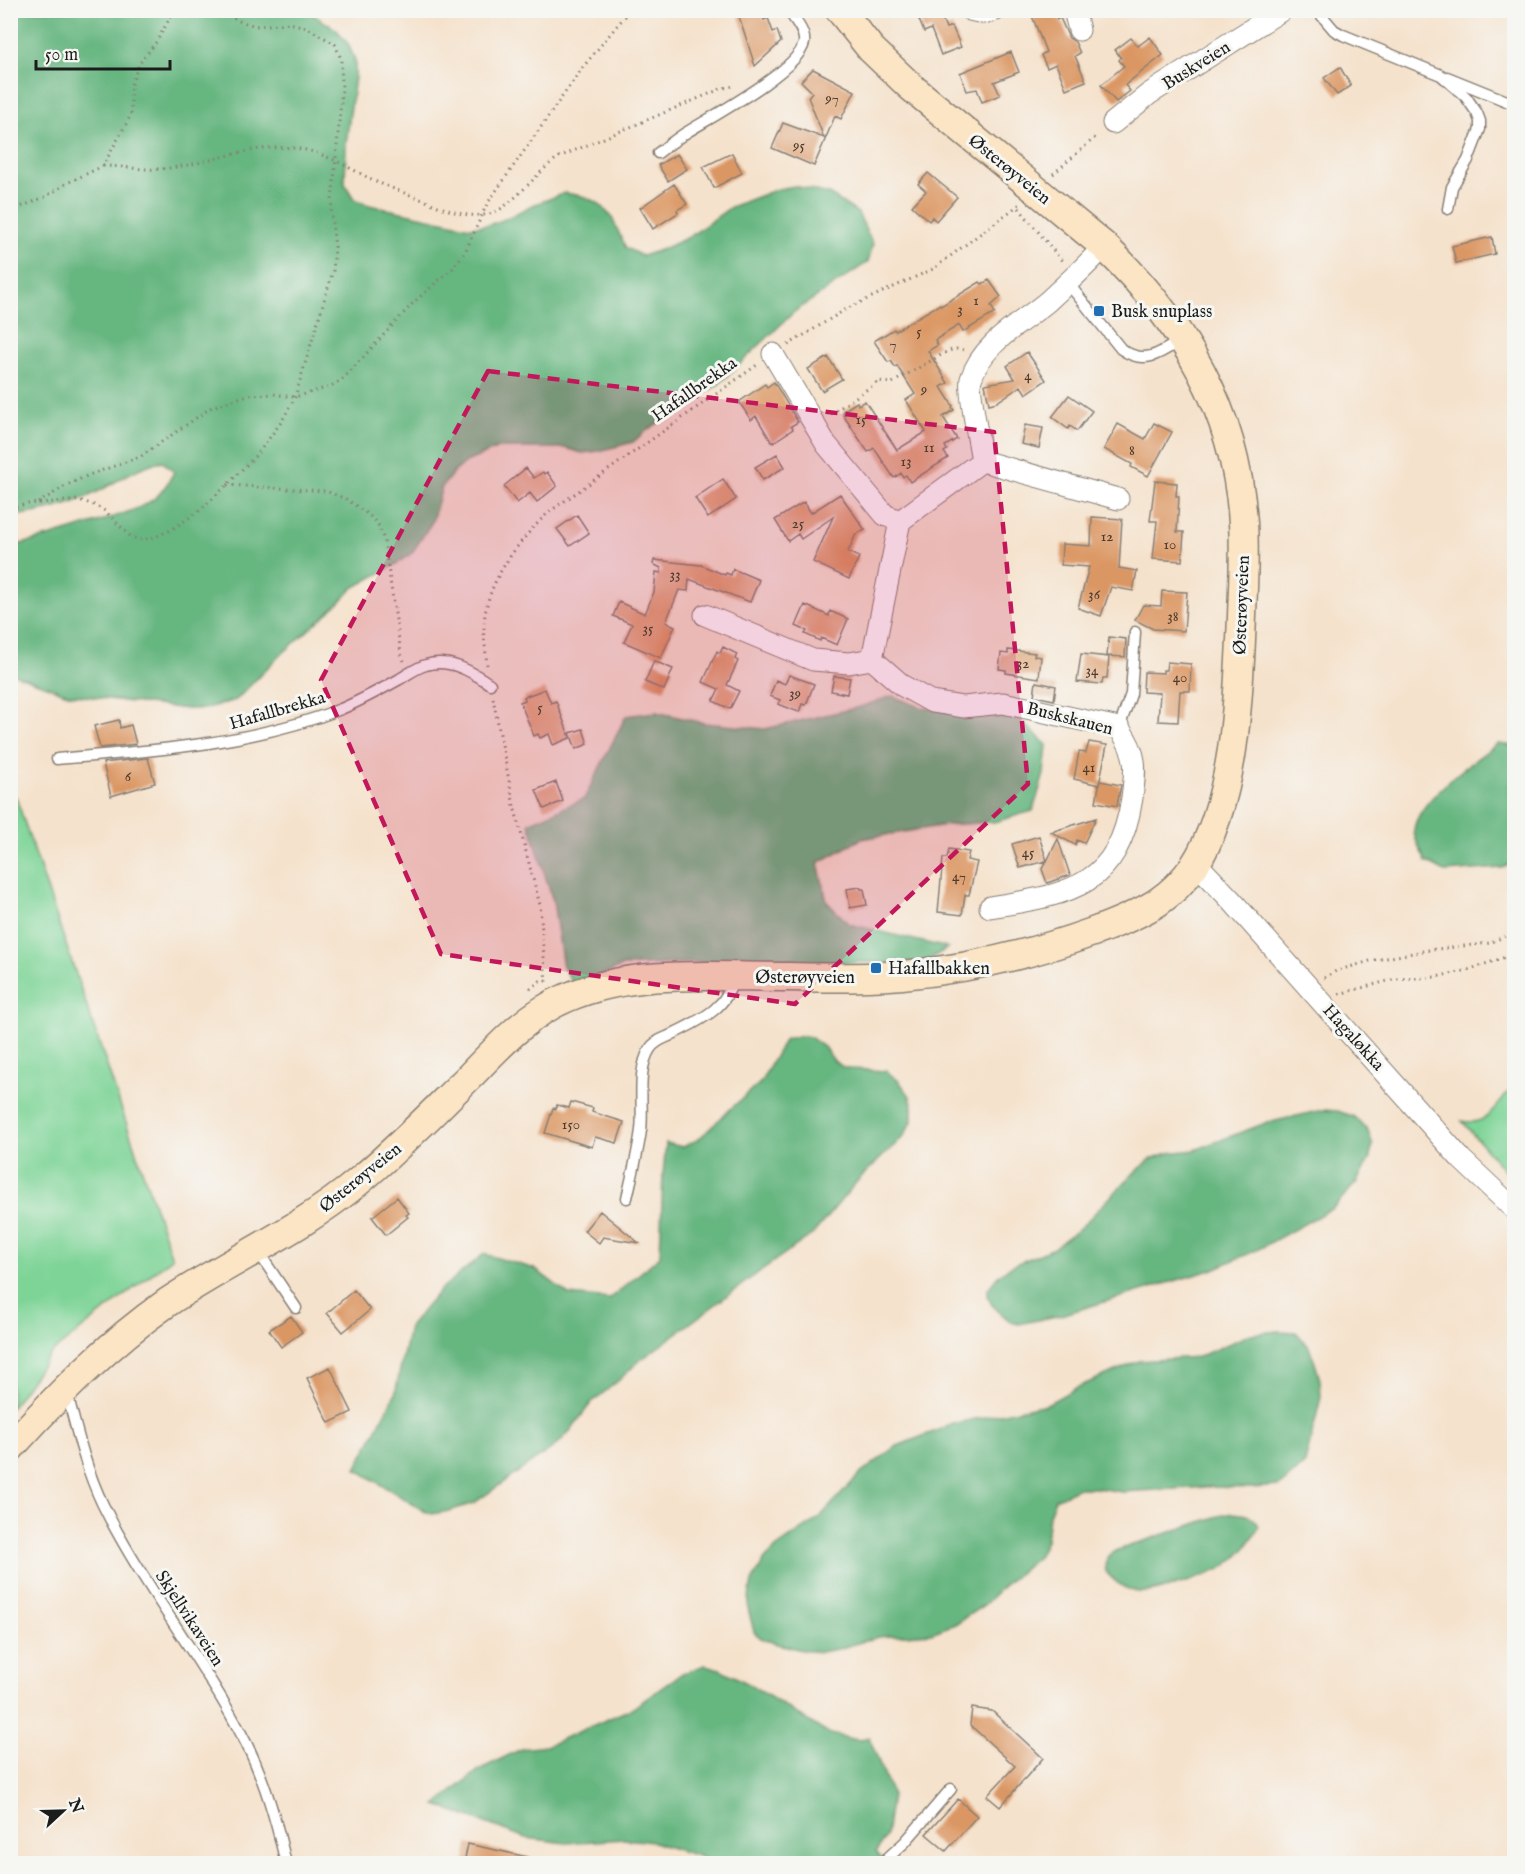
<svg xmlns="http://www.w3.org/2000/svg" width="1525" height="1874" font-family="'IM FELL English',serif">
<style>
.green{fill:#7ed497;stroke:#4d785a;stroke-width:1.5}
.forest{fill:#66b680;stroke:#41694e;stroke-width:1.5}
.building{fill:#db9763}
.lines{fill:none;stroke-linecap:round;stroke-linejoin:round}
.service-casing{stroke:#887f74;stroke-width:13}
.minor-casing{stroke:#887f74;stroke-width:23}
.secondary-casing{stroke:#887f74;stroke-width:31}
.path{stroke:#887f74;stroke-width:3;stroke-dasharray:1.5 4.5;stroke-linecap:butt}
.service{stroke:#fff;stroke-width:10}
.minor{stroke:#fff;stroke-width:21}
.secondary{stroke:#fce5c4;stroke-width:28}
.marked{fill:#c2185b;fill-opacity:0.2;stroke:#c2185b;stroke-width:4.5;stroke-dasharray:12 8;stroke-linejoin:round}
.poi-dot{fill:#1f6fb2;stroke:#f6f6f2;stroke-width:2}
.labels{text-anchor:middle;stroke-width:6;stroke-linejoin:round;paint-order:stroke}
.number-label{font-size:15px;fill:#4c3b2e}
.street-label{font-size:18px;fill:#1c1c1c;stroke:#f6f6f2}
.poi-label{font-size:18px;fill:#1c1c1c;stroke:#f6f6f2;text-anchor:start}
</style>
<rect width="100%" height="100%" fill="#f6f6f2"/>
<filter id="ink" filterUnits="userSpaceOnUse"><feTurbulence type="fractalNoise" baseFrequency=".0167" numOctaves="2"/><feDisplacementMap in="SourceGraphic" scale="12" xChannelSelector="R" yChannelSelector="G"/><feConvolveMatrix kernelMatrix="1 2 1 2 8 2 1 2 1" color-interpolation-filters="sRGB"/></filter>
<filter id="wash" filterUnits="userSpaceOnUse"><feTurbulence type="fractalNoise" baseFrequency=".008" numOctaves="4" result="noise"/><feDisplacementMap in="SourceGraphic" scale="24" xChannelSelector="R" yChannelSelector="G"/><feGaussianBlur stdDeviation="1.35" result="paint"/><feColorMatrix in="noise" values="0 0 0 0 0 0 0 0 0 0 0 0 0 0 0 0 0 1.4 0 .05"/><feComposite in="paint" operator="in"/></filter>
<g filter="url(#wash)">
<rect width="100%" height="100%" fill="#f5e2cc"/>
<path class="green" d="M11 797H16L172 1258 49 1355 11 1408Z
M1514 1085V1182L1462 1121C1488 1128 1500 1101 1514 1085Z"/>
<path class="forest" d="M258 11 273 13 286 11H308L337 30 348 44 355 60V77L346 144 345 184 354 199 369 205 470 227 488 225 503 220 533 205 565 193 582 196 598 203 611 216 626 248 642 256 658 251 689 237 731 207 778 189 795 186 829 194 858 213 873 244 868 262 794 312 719 384 647 430 633 442 599 451 582 453 566 448H498L466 462 452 474 442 487 432 522 412 553 398 563 353 588 341 601 273 662 236 700 203 709H187L68 694 11 673V546C38 541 64 532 91 524 112 517 138 511 155 498 164 491 169 481 174 472L162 461C136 467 122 479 99 491 73 505 40 513 11 516V11Z
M892 696 923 708 1019 719 1047 745 1044 774 1033 811 994 822 946 825 861 839 818 863 827 902 849 924 948 948 923 963 728 961 623 966 575 987 563 967 553 901 529 823 584 799 626 716 656 712 704 723 765 729 860 707Z
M1498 744 1514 746V862L1502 868 1445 872 1426 862C1422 853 1414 839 1414 831 1415 802 1475 759 1498 744Z
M801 1036 810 1037 824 1047 835 1062 843 1067 851 1069 886 1071 899 1081 910 1096 912 1104V1122L903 1137 859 1179 813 1234 770 1264 638 1362 619 1380 591 1403 570 1431 558 1444 474 1503 449 1511 432 1514 424 1511 356 1469 395 1394 409 1327 441 1289 484 1254 535 1269 569 1295 610 1299 660 1256 663 1174 666 1143 683 1147 699 1139 729 1110 760 1083 785 1039Z
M1322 1110 1338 1111 1354 1117 1367 1129 1373 1145 1369 1160 1356 1183 1333 1208 1257 1250 1211 1270 1061 1315 1019 1324 1011 1322 992 1305 988 1297V1289L998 1276 1011 1266 1052 1249 1080 1228 1131 1176 1151 1159 1168 1153 1195 1150 1263 1124Z
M1278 1331 1296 1332 1309 1347 1315 1363 1320 1380 1321 1397 1305 1463 1286 1481 1279 1486 1253 1488 1209 1487 1122 1492 1097 1488H1079L1055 1499 1049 1515 1046 1541 1038 1557 1002 1587 984 1605 955 1624 931 1633 878 1637 838 1649 820 1652 802 1650 777 1644 761 1638 754 1632 748 1608 750 1591 752 1582 765 1559 777 1547 819 1518 859 1475 895 1447 956 1423 1047 1404 1076 1388 1139 1361 1198 1357 1251 1334Z
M1232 1513C1245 1514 1253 1514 1259 1526 1252 1541 1240 1556 1227 1565 1213 1575 1154 1594 1139 1592 1126 1591 1112 1580 1105 1570 1105 1559 1108 1555 1118 1550L1215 1517Z
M705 1665 720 1669 751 1685 827 1733 852 1739 861 1740 869 1737 892 1795 886 1836 876 1852 887 1864 707 1863 701 1857 653 1842 624 1839 566 1843 526 1838 436 1805 479 1770 521 1749 546 1746 633 1708 681 1674Z"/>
<g id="blocks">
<path class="building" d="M737 10H761L764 20 768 18 773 32 777 30 781 42 755 66Z
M915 10H939L946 28 952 26 961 47 941 55 931 29 924 32Z
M1045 10 1047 16 1054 13 1057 19 1060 18 1069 38 1075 42 1080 53 1075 56 1086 81 1066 89 1056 64 1047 68 1041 55 1046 52 1032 16Z
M1150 37 1163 55 1125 85 1130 91 1116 102 1101 85 1124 66 1119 60 1121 58 1115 50 1131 38 1138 46Z
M1011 52 1019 72 994 82 1000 95 982 102 977 89 967 91 960 73Z
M1340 67 1351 86 1337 95 1324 78Z
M813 69 855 91 841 119 835 116 814 166 772 148 783 123 824 138 808 97 812 92 801 81Z
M732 153 742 173 714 188 703 167Z
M677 154 687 169 668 181 658 165Z
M928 173 957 197 936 221 932 217 929 221 912 206 926 191 918 184Z
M674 184 687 204 677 210 678 213 653 229 640 208Z
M1492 237 1495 254 1456 263 1452 246Z
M989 280 1001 297 991 306 995 313 963 332 959 325 935 340 938 345 928 351 948 383 941 387 953 406 952 407 954 410 943 417 957 439 945 446 947 450 944 452 948 458 910 482 906 475 903 477 901 473 894 478 874 448 868 452 843 415 845 414 843 411 857 402 858 405 865 401 897 450 926 432 906 400 915 394 897 366 895 367 891 361 888 362 874 341 894 329 895 331 940 304 941 306 980 282 982 284Z
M1027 352 1046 380 1026 394 1021 386 997 402 989 404 985 384 1015 379 1007 366Z
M828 357 842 379 822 391 808 369Z
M774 382 798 422 791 426 793 429 772 443 756 416 751 420 739 402 765 384 767 387Z
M1069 395 1092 411 1077 431 1070 426 1068 429 1052 417Z
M1154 423 1172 432 1148 476 1131 467 1132 464 1104 449 1118 424 1145 439Z
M1025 425 1043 428 1039 448 1021 444Z
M777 454 785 467 763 480 755 467Z
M526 468 534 478 543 472 544 474 547 472 557 486 537 502 530 493 517 503 504 486Z
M723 479 736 499 708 518 695 498Z
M1155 481 1177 483 1176 496H1179L1177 532H1184L1182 561 1153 559 1157 521H1150Z
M840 494 865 530 856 534 848 552 859 557 849 579 813 562 833 517 801 539 798 534 788 541 775 520 804 502 811 513Z
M577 515 589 533 570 546 557 529Z
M1092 517 1122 519 1119 568 1137 571 1133 591 1111 587 1101 616 1078 608 1089 567 1061 565 1062 544 1091 546Z
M654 560 701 565 725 575 726 573 731 575 733 569 759 580 750 602 689 579 688 591 679 590 666 622 675 626 661 658 624 642 632 624 613 616 619 602 645 614 654 592 656 572 661 573V568L653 564Z
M1162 591 1187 592 1184 631 1153 629 1135 620 1143 605 1161 606Z
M805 605 829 616 830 611 848 619 837 645 821 638 820 641 805 634 807 631 796 626Z
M1109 637 1126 639 1125 657 1107 656Z
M723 647 737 654 735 659 738 661 727 685 739 691 730 709 713 701 719 689 703 682 717 651 720 653Z
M1008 650 1035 653 1034 656 1041 657 1039 678 1006 673V670L999 669 1001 653 1008 654Z
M1081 654 1109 657 1107 678H1103L1102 684 1077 682Z
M654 661 673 669 664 690 645 682Z
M1167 662 1191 664 1190 691H1180L1178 722 1158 721 1160 693 1143 692 1144 672 1163 673V670H1166Z
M789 675 814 684 806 705 802 704 799 712 778 704 780 700 770 696 776 680 785 684Z
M834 676 850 678 847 694 831 691Z
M1036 682 1056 686 1054 700 1034 696Z
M545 689 551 703 556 701 570 738 553 745 549 734 540 738 538 734 534 736 520 702 525 700 524 697Z
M119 720 120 728 131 725 136 744 100 748 94 726Z
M583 729 588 744 576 749 570 733Z
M1089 742 1107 745 1099 785 1074 779 1079 752 1086 753Z
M148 758 155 783 111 796 103 763Z
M1100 781 1121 785 1117 806 1096 802Z
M556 782 563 801 544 809 536 790Z
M1096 818 1084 843 1077 840 1075 845 1051 832Z
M1039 836 1047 861 1058 839 1070 875 1047 883 1042 869 1046 861 1020 868 1012 844Z
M949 849 969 852 967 860 977 862 969 895H965L962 915 938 912 943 858H947Z
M860 887 861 889H864L867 905 850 908 847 889Z
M571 1102 593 1108 592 1112 624 1122 617 1143 595 1137 592 1147 545 1133 553 1108 556 1109 557 1105 569 1108Z
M397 1197 409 1213 406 1215 408 1217 386 1235 372 1217Z
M600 1211 639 1243 603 1237 599 1243 584 1231Z
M354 1290 370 1310 343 1332 327 1313Z
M291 1316 302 1332 281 1347 269 1330Z
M330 1367 352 1412 329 1423 307 1378Z
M972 1708 992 1711 1043 1758 1000 1807 987 1796 1015 1766 970 1725Z
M958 1799 977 1816 946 1851 926 1834Z
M468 1844 528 1857 527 1863H464Z"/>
</g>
</g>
<g filter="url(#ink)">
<use href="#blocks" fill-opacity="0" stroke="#887f74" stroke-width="1.5"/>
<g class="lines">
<defs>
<path id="service" d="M1317 10 1334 30 1343 35 1441 75 1466 97 1477 113 1480 121V129L1468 160 1452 187 1448 209
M1447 77 1514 104
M658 153C666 147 675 140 684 134 709 118 798 71 804 43 806 32 794 19 788 10
M1067 282 1121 349C1145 366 1161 353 1182 339
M1119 728 1131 694 1135 632
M57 759C153 751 251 744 341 709 360 701 380 690 398 680 407 675 417 667 426 665 449 658 471 671 490 684
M627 1198C632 1176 638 1153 641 1130 644 1107 636 1070 650 1049 654 1042 662 1039 669 1036 695 1022 729 1010 733 977
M257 1250 296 1308
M63 1394 69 1401C78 1436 87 1472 103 1505 144 1588 204 1660 246 1743 265 1780 277 1823 286 1864
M881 1864 905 1842 951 1789"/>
<path id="minor" d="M970 10 983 13 996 10
M1074 10 1079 30
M1113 123 1149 94 1282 10
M773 354 826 444 885 515 900 521 982 461C980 447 968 389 971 379 982 343 1022 323 1048 301 1067 283 1087 266 1104 246
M982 461 1118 499
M900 521 872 659 903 686 932 702 963 707 1003 703 1119 728C1138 755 1136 767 1132 798 1118 889 1068 894 990 907
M705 615 813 660 849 663 872 659
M1196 863 1232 901 1461 1159 1514 1209"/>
<path id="secondary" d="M10 1448C59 1394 108 1344 168 1302 231 1260 301 1230 359 1181 399 1148 434 1111 471 1075 499 1046 528 1014 566 998 635 968 716 977 789 977 827 978 865 978 902 975 967 969 1032 954 1093 932 1115 924 1138 915 1158 902 1171 893 1185 879 1194 866 1236 802 1239 691 1242 616 1243 585 1245 554 1243 523 1236 410 1184 323 1104 246L911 87 871 49 840 10"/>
</defs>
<use href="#service" class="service-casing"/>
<use href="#minor" class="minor-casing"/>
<use href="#secondary" class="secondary-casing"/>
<path class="path" d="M103 166C121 166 139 170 157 169 206 167 257 139 306 150 331 156 354 171 377 182 393 189 411 195 428 202 448 210 467 219 489 214 510 210 538 170 559 157L723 88 734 86
M1053 174 1098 135
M1019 208 1062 261
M10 209 23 206 45 197 67 183 103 166 131 115V85L139 64 157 41 174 10
M788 345 848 308 933 269 1020 204
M831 414 879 381 892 383 948 351 956 349 963 350
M227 485 326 491 346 499 369 515 379 526 384 540 401 653 404 661
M38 503 67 485 89 475 140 457 212 407 248 395 273 394 295 397 329 387 342 380 414 302 453 268 466 250 487 204 501 184 583 67 630 10
M10 508 28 504 79 500 94 505 105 511 131 537 142 540 155 537 171 530 199 511 227 485 259 452 282 421 295 397 333 271 335 247 331 213 342 90 341 59 335 44 306 27 289 23 256 26 239 21 219 10
M487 665C486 653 484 640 484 628 484 584 518 541 549 512L757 365
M493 698 514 806 540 905 546 983
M1324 978 1336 971 1370 961 1429 950 1490 943 1514 932
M530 989 540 981H546
M1339 994 1395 979 1436 977 1468 970 1514 954"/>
<use href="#service" class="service"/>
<use href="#minor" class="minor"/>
<use href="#secondary" class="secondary"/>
</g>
</g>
<path class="marked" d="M488 371 994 432 1028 784 795 1004 441 954 321 680Z"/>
<g class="poi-dot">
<rect x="1093" y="305" width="12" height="12" rx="3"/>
<rect x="870" y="962" width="12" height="12" rx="3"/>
</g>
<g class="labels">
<g class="number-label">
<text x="832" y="103">97</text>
<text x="799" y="150">95</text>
<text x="976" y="305">1</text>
<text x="960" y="314">3</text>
<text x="919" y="336">5</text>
<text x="893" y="349">7</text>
<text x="1028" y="380">4</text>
<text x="924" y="394">9</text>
<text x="861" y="424">15</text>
<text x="929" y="452">11</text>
<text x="1132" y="455">8</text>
<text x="906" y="466">13</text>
<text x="798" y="528">25</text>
<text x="1107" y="541">12</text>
<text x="1170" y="549">10</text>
<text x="675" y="579">33</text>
<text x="1094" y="599">36</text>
<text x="1173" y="621">38</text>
<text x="648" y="633">35</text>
<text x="1023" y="668">32</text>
<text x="1092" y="675">34</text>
<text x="1180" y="682">40</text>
<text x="795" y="698">39</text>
<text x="540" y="712">5</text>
<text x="1089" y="772">41</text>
<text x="128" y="781">6</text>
<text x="1028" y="857">45</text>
<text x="959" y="881">47</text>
<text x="571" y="1129">150</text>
</g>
<g class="street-label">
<text transform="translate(1196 65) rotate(-32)" y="6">Buskveien</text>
<text transform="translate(1010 169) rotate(39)" y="6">Østerøyveien</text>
<text transform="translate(694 389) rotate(-35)" y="6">Hafallbrekka</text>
<text transform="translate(1241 605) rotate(-88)" y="6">Østerøyveien</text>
<text transform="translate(277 710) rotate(-16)" y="6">Hafallbrekka</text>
<text transform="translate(1070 718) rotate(14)" y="6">Buskskauen</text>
<text x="805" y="983">Østerøyveien</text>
<text transform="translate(1354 1037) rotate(48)" y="6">Hagaløkka</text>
<text transform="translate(360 1177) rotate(-39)" y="6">Østerøyveien</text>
<text transform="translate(190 1618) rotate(57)" y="6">Skjellvikaveien</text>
</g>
<g class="poi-label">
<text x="1111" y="317">Busk snuplass</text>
<text x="888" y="974">Hafallbakken</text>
</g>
</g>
<rect width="1525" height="1874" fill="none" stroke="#f6f6f2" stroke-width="36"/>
<g transform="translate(63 1811) rotate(68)" stroke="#f6f6f2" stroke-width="4.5" paint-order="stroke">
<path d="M0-4.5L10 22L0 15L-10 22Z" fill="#1c1c1c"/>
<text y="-9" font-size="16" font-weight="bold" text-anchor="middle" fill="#1c1c1c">N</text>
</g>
<path d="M36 60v9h134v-9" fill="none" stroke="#1c1c1c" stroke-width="3"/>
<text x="45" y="60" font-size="18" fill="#1c1c1c" stroke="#f6f6f2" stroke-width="4.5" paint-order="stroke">50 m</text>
</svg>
